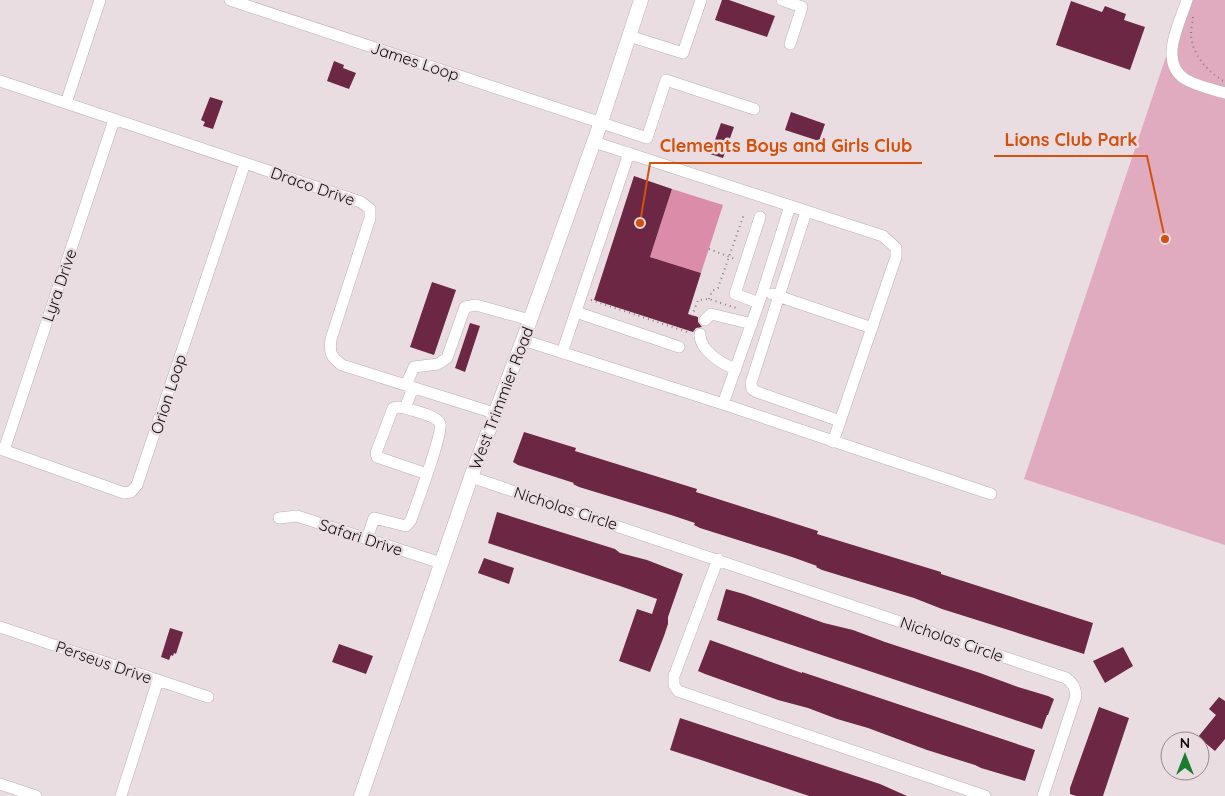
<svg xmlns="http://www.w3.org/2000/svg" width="1225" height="796" font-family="Quicksand,sans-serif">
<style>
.green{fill:#e0abbe}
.water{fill:#db8ca9}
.building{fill:#6c2745}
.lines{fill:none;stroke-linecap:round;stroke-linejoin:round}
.minor-casing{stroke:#baaeb2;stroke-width:12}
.major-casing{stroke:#baaeb2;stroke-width:15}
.path{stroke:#867d80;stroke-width:2;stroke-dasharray:1 4;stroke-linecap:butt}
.minor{stroke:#fff;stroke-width:11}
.major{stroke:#fff;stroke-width:14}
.labels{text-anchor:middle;stroke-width:5;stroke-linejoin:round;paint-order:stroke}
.street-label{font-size:16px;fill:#0f0b0c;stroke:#eadde1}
.leader{fill:none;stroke:#d2510c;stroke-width:2}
.callout-dot{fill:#d2510c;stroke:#eadde1;stroke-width:2}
.callout-label{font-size:18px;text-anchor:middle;font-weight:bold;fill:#d2510c;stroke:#eadde1;stroke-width:5;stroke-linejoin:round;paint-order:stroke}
</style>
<rect width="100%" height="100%" fill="#eadde1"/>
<path class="green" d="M1185 0H1225V545L1024 479Z"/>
<path class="water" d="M672 189 723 205 701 273 650 257Z"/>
<path class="building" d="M722 0H729L775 16 767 37 715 20Z
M1071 1 1102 12 1105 6 1126 14 1124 20 1145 27 1130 70 1056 45Z
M334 61 344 65 343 68 356 73 349 89 327 81Z
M210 97 223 101 213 129 203 126 205 122 201 120Z
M791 112 825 124 819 141 785 130Z
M721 123 734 127 723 158 710 154Z
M634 176 672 189 650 257 701 273 688 314 698 317V322L702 327 696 328 693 332 594 300Z
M432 282 456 290 434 355 410 347Z
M470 323 480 326 465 372 455 368Z
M524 432 576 448 575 451 697 489 696 492 818 531 817 534 941 572V574L1093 623 1084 654 942 609 914 598 822 570 816 567 817 566 792 557 700 528 694 525 695 523 671 515 579 487 573 484 574 483 518 465 513 462Z
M497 512 615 549 620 553 647 560 683 574 668 617V624L664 636 650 672 619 661 637 609 652 614 657 599 620 586 488 543Z
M484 558 514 568 509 584 478 573Z
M726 589 744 594 824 623 853 630 885 642 980 673 1018 687 1048 696 1054 699 1048 715H1047L1042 729 717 620Z
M170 628 183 632 176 654 174 653 173 656 171 655 169 660 161 657Z
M710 640 802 673V672L1035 750 1025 781 981 768 975 765 927 750 868 728 837 719 808 708 778 700 705 674 698 671Z
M339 644 373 656 366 674 332 662Z
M1123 647 1133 666 1105 683 1093 661Z
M1219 697 1225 701V739L1215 751 1198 737 1216 715 1209 709Z
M1099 707 1129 718 1103 796H1076L1070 794V788Z
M680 718 880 784 907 796H809L701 760 670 750Z"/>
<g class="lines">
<defs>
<path id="minor" d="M230 0 647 138 666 80 754 109
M782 0 802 7 790 44
M1187 0C1180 23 1158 61 1185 79 1196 86 1212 89 1225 93
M629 36 683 53 701 0
M0 81 361 202 370 209V218L331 339C329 353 331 357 342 365L494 413
M66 103 100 0
M594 142 883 236 896 248V257L833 442
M806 212 751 383 752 389 757 392 840 421
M772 294 872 328
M759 303 735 294 760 217
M576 312 679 347
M705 320 711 314 752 324
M700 334C699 350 723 365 736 369
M523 340 723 404 991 494
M562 353 629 153
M406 385 414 367 438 364 447 358 465 307 476 305 530 320
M413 388 405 408 397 407 393 408 376 453 377 457 427 474
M723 404 763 291 790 206
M0 449 124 493 131 492 137 485 245 163
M4 450 114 120
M471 477 1066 678C1073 683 1075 687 1076 696L1043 796
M279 518 297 516 441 563
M367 539 374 518 406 526 411 520C416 505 443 434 440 424 437 415 413 411 405 408
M718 559 674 676V685L678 691 985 796
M0 627 208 697
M0 784 36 796
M121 796 158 680"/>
<path id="major" d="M361 796 471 477 523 340 601 122 641 0"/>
</defs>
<use href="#minor" class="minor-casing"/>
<use href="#major" class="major-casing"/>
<path class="path" d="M1193 17C1193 22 1191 28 1191 33 1191 53 1207 72 1224 81
M709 249 735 259
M709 299 712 291 718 288 744 214
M591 300 690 333
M692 316 698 300 709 299 736 308"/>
<use href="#minor" class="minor"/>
<use href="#major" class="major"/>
</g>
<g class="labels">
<g class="street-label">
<text transform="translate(415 61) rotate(18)" y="6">James Loop</text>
<text transform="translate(313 186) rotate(19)" y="6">Draco Drive</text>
<text transform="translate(59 285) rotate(-71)" y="6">Lyra Drive</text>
<text transform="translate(168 394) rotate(-72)" y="6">Orion Loop</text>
<text transform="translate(501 398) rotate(-69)" y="6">West Trimmier Road</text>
<text transform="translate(566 508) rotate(18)" y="6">Nicholas Circle</text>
<text transform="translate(361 537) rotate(18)" y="6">Safari Drive</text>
<text transform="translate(952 639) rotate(19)" y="6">Nicholas Circle</text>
<text transform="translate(104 662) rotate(19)" y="6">Perseus Drive</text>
</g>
</g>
<path class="leader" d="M1165 239L1147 156H994M640 223L650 163H922"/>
<g class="callout-dot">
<circle cx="1165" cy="239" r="5"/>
<circle cx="640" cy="223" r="5"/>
</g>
<g class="callout-label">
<text x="1071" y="146">Lions Club Park</text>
<text x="786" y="152">Clements Boys and Girls Club</text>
</g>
<g transform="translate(1185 756)"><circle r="24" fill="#eadde1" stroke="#92898c"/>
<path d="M0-4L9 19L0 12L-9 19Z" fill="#1a7c2e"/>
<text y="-8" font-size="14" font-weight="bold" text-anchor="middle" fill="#0f0b0c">N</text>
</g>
</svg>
